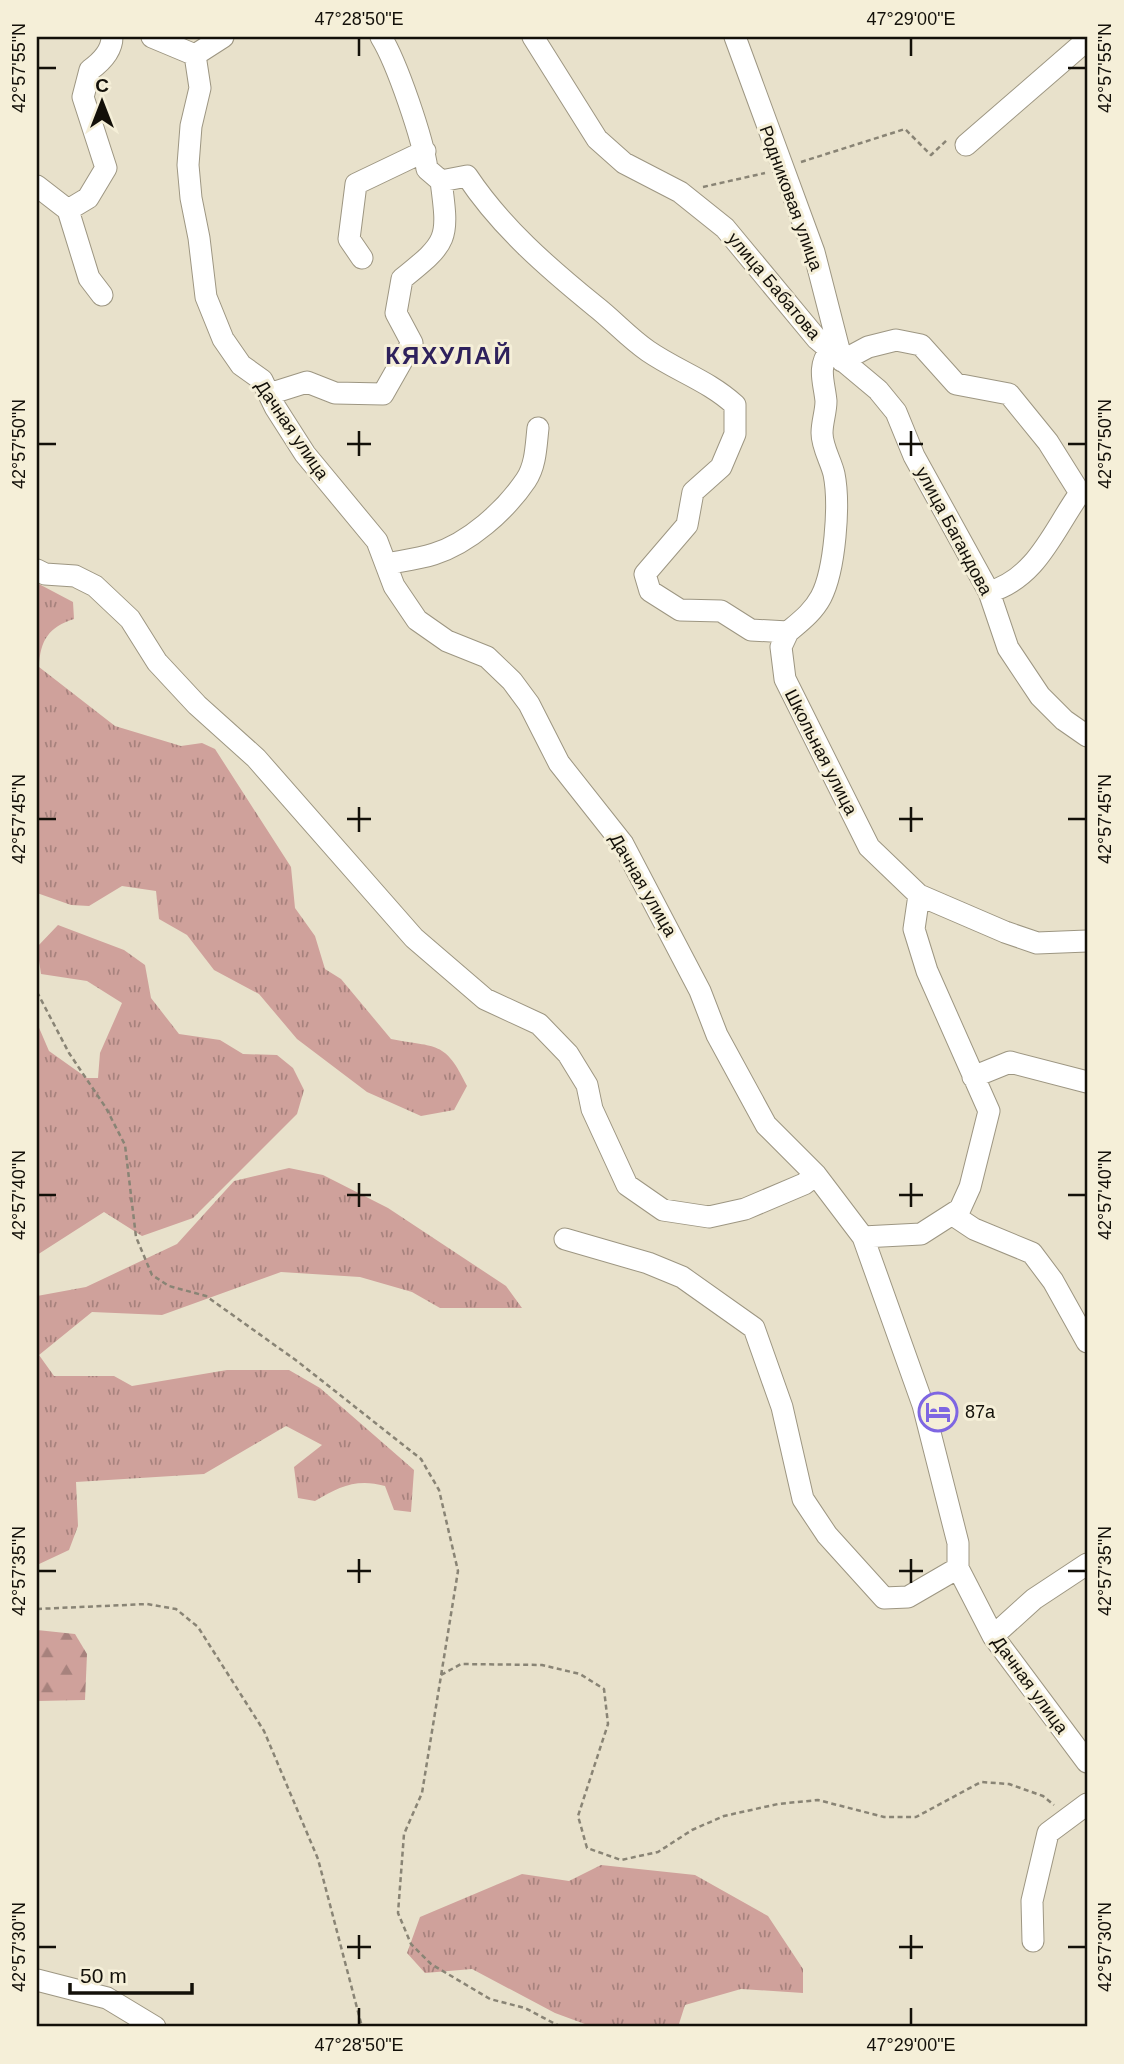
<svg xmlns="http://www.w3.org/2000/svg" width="1124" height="2064" font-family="Arial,sans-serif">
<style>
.grass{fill:url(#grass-tufts)}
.forest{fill:url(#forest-firs)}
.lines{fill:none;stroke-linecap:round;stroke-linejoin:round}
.minor-casing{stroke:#9d9682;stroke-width:23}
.path{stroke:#898475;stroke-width:2.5;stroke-dasharray:5 3.5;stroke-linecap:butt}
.minor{stroke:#fff;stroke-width:21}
.ticks{fill:none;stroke:#131009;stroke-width:2.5}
.labels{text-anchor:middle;stroke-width:6;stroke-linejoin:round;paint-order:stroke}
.street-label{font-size:18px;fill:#131009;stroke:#f5efd8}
.poi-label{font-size:18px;fill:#131009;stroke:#f5efd8;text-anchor:start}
.district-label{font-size:24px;font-weight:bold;letter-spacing:2px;fill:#2e215c;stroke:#f5efd8}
.neatline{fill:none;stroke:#131009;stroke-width:2.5}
.ticks-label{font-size:18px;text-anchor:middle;fill:#131009}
</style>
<defs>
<pattern id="grass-tufts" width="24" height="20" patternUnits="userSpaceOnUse" patternTransform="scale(1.75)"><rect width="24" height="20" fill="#cfa19b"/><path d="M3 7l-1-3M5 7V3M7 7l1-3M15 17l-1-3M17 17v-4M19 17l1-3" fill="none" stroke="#a7827d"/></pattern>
<pattern id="forest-firs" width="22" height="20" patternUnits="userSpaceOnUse" patternTransform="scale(1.75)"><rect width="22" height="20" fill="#cfa19b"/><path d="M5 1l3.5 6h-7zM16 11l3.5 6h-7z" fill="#a7827d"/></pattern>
</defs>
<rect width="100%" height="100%" fill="#e8e1cb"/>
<path class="grass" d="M37 583 73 602 74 619C49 627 40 640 39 667L115 726 181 746 202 743 215 749 291 867 295 908 315 936 325 969 341 979 391 1039C437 1048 445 1040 467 1086L454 1110 421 1116 367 1092 297 1039 259 994 214 970 187 935 159 919 156 891 122 886 89 906 71 905 37 893Z
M58 925 124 950 145 965 151 998 179 1034 220 1040 243 1054 277 1055 293 1068 304 1090 297 1114 193 1218 142 1236 104 1212 37 1255V1023L49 1051 87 1078H98L100 1053 122 1003 87 981 41 974 37 947Z
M289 1168 323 1175 388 1208 506 1286 522 1308H440L412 1292 360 1277 281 1272 162 1315 92 1312 39 1355 54 1376H114L132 1386 227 1370H289L320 1388 414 1470 411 1512 394 1510 385 1486C356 1478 339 1487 315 1501L298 1498 294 1467 322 1445 286 1426 204 1474 76 1482 78 1526 69 1550 37 1565V1296L86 1287 177 1244 234 1181Z
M601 1865 695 1875 768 1916 803 1969V1993L741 1989 685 2005 678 2027H593L555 2013 472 1969 425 1973 407 1953 420 1917 522 1874 569 1881Z"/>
<path class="forest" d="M37 1630 75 1634 87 1654 85 1700 37 1701Z"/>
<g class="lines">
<defs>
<path id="minor" d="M152 37 195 55 200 88 191 126 188 165 191 198 199 238 206 297 223 339 241 365 262 380 275 407 305 454 377 541 394 586 417 620 447 641 487 657 512 681 529 704 559 763 623 844 700 991 717 1035 766 1125 816 1175 863 1237 923 1405 958 1543V1568L993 1636 1087 1762
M381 37C397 63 423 139 427 169L441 181 467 176C501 227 547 267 595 306 613 320 629 338 648 351 677 371 709 381 735 405V434L721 467 693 492 687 525 645 574 650 591 680 610 721 611 751 630 788 632 781 647 785 679 869 847 919 895 1005 932 1037 943 1087 941
M533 37 597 139 624 163 680 192 725 228 817 339 878 390 896 412 914 456 989 592 1008 648 1040 696 1064 720 1087 736
M735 37 814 252 842 361
M195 55 223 37
M966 145 1087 40
M37 186 68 210
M362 258 349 239 356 184 425 151
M102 295 89 278 68 210 88 198 106 168 83 97 90 70C101 62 112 51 112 37
M842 361 868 347 896 340 921 345 956 384 1009 394 1048 442 1080 493
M269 394 307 382 335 393 383 394 412 343 396 313 402 279C448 242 449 240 441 181
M386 564C401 561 418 559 434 554 469 543 505 511 526 480 536 465 536 445 538 428
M37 570 45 574 75 576 95 586 130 619 157 662 197 705 256 758 414 938 485 999 539 1024 568 1054 587 1085 592 1109 627 1185 663 1210 709 1217 745 1209 804 1184 816 1175
M989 592C1037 578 1053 531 1080 493
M788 632C801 621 813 612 821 597 835 570 840 504 834 474 831 461 822 447 822 433 822 422 826 412 826 401 824 381 817 368 830 350
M973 1077 1010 1062 1087 1082
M953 1215 974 1229 1032 1253 1053 1281 1087 1342
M863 1237 921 1234 960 1209 970 1187 989 1111 927 971 914 929 919 895
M565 1239 648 1263 682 1277 754 1328 782 1407 803 1499 827 1535 884 1598 908 1597 958 1568
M993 1636 1034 1599 1087 1564
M1033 1941 1032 1901 1048 1833 1087 1804
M37 1980 107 1998 155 2027"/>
</defs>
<use href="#minor" class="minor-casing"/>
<path class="path" d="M801 162 905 129 931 155 948 139
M703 187 765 173
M37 992 69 1053 106 1108 125 1145 136 1237 152 1275 169 1286 206 1296 297 1361 421 1459 439 1490 458 1571 422 1793 404 1834 398 1913 411 1944 431 1964 490 1999 525 2008 561 2027
M37 1609 147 1604 176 1609 198 1627 264 1731 318 1859 362 2027
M441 1675 461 1664 542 1665 580 1674 604 1689 608 1724 578 1816 587 1848 621 1860 658 1852 692 1830 724 1816 778 1804 818 1800 884 1817H916L981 1782 1009 1784 1043 1796 1054 1805"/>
<use href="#minor" class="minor"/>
</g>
<path class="ticks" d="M359 38V56M911 38V56M38 68H56M1068 68H1086M359 431V456M911 431V456M38 444H56M347 444H371M899 444H923M1068 444H1086M359 807V832M911 807V832M38 819H56M347 819H371M899 819H923M1068 819H1086M359 1183V1207M911 1183V1207M38 1195H56M347 1195H371M899 1195H923M1068 1195H1086M359 1559V1583M911 1559V1583M38 1571H56M347 1571H371M899 1571H923M1068 1571H1086M359 1935V1959M911 1935V1959M38 1947H56M347 1947H371M899 1947H923M1068 1947H1086M359 2008V2025M911 2008V2025"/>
<defs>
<symbol id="hotel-ring" viewBox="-11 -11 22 22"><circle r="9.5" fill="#f5efd8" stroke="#7e66e2" stroke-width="1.5"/><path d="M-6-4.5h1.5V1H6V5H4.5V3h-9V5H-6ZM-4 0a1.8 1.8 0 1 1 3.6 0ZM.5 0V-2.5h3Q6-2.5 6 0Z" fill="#7e66e2"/></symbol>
</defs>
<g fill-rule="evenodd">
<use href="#hotel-ring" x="916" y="1390" width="44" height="44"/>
</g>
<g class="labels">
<g class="street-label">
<text transform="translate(791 198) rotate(70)" y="6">Родниковая улица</text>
<text transform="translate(774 286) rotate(50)" y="6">улица Бабатова</text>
<text transform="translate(292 430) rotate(56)" y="6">Дачная улица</text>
<text transform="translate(954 531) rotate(62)" y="6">улица Багандова</text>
<text transform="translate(821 752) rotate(63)" y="6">Школьная улица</text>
<text transform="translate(643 885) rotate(60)" y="6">Дачная улица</text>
<text transform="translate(1030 1685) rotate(54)" y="6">Дачная улица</text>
</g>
<g class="poi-label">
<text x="965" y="1418">87а</text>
</g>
<g class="district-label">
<text x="449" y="364">КЯХУЛАЙ</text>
</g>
</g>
<rect width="1124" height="2064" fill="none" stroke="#f5efd8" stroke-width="77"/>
<g transform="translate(102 102)" stroke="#f5efd8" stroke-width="5" paint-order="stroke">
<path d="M0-5L12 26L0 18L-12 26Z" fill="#131009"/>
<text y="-10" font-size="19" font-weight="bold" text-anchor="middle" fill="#131009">С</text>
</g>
<path d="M70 1983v10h122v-10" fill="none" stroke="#131009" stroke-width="3.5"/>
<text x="80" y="1983" font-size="21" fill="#131009" stroke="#f5efd8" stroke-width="5" paint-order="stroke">50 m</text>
<rect x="38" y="38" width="1048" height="1987" class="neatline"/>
<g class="ticks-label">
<text x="359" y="25">47°28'50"E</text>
<text x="911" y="25">47°29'00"E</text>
<text transform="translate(19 68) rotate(-90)" y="6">42°57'55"N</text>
<text transform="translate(1105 68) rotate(-90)" y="6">42°57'55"N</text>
<text transform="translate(19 444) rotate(-90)" y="6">42°57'50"N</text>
<text transform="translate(1105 444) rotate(-90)" y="6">42°57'50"N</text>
<text transform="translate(19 819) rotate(-90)" y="6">42°57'45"N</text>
<text transform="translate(1105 819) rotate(-90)" y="6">42°57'45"N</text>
<text transform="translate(19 1195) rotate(-90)" y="6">42°57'40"N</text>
<text transform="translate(1105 1195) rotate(-90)" y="6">42°57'40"N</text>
<text transform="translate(19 1571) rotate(-90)" y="6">42°57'35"N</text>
<text transform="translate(1105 1571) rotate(-90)" y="6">42°57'35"N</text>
<text transform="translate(19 1947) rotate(-90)" y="6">42°57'30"N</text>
<text transform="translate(1105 1947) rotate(-90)" y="6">42°57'30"N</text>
<text x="359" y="2051">47°28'50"E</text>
<text x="911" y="2051">47°29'00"E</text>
</g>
</svg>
